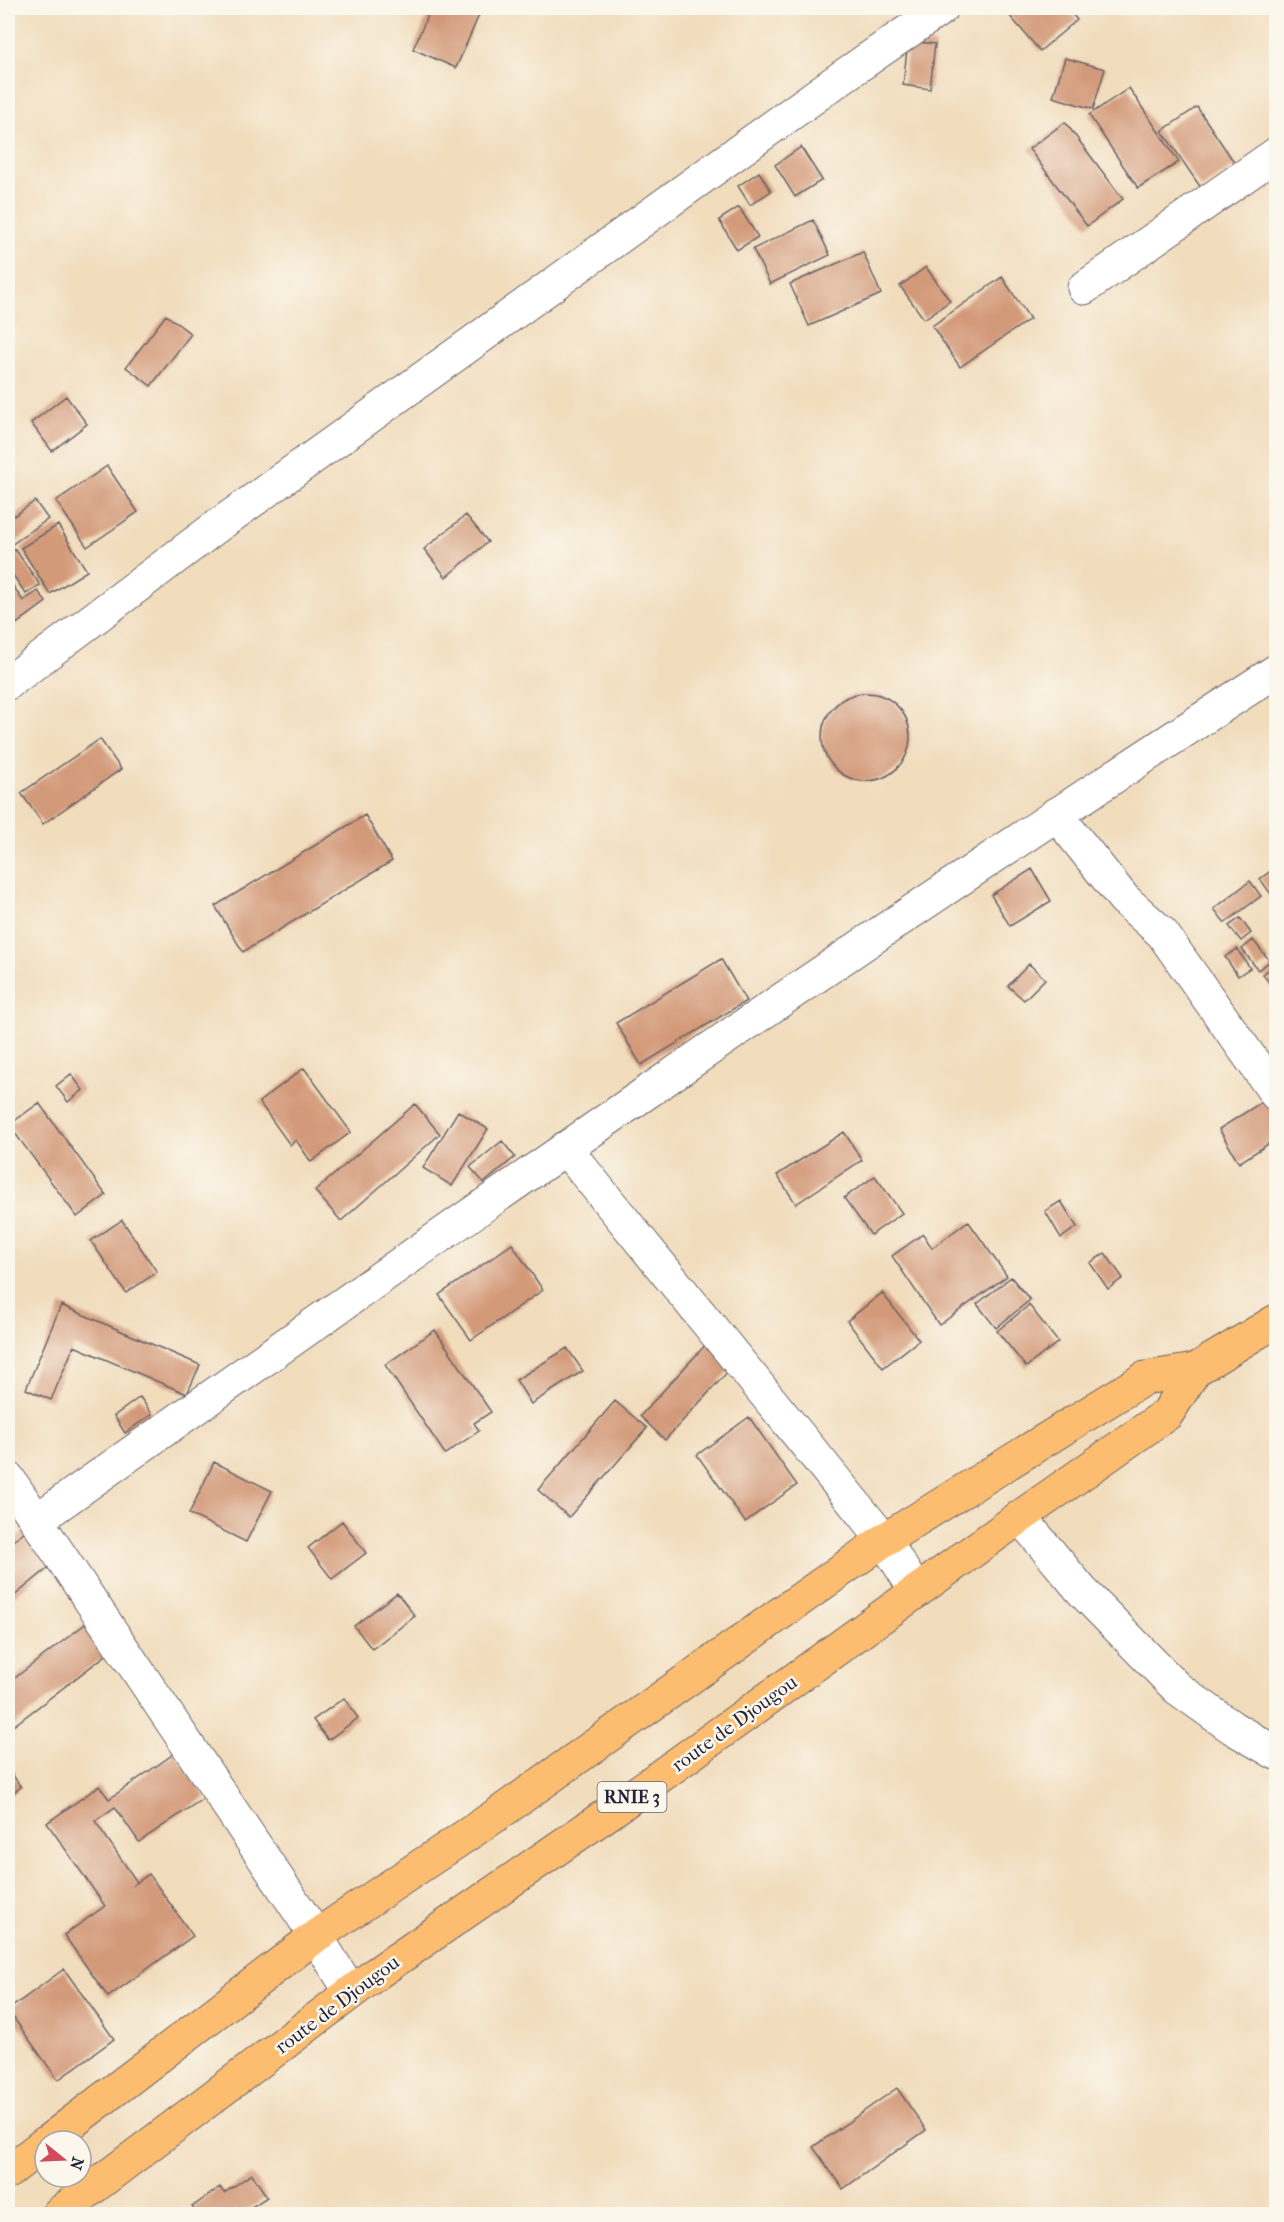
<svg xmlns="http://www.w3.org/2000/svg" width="1284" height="2222" font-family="'IM FELL French Canon',serif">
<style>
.building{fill:#d39a79}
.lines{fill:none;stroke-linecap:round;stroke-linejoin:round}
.minor-casing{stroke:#6a6368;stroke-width:35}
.trunk-casing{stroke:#6a6368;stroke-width:35}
.minor{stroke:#fff;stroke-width:33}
.trunk{stroke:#fcbd6f;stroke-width:33}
.labels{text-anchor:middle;stroke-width:5;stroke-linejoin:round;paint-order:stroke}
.shield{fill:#fbf7ec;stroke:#636270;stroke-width:1.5}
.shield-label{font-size:18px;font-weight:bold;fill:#22223b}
.street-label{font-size:20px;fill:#22223b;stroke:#fbf7ec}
</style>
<rect width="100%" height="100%" fill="#fbf7ec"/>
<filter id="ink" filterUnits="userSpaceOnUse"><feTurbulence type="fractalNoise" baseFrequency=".0167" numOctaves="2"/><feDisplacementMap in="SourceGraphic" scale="12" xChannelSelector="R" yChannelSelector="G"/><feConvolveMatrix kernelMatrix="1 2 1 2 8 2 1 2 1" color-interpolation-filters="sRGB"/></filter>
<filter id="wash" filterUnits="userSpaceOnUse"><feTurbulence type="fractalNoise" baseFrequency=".008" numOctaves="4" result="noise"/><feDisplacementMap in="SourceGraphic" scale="24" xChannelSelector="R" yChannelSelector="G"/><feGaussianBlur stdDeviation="1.35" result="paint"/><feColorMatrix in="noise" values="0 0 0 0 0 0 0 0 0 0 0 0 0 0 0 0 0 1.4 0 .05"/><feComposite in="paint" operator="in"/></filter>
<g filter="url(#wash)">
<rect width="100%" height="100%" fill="#f1dcbc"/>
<g id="blocks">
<path class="building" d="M431 8H482L456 68 413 49Z
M1006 8H1067L1077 20 1040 51 1004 9Z
M908 41 935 44 930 89 903 85Z
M1065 58 1105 69 1093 109 1053 97Z
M1129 88 1179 162 1138 188 1089 115Z
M1197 107 1236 165 1201 188 1162 131Z
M1065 122 1123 199 1087 226 1029 149Z
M801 147 822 180 795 197 775 165Z
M759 172 771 191 750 205 738 186Z
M739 207 758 237 737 250 719 220Z
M813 220 830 255 770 284 753 249Z
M863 252 881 294 809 326 790 284Z
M926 267 950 301 924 319 900 286Z
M1002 277 1030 319 960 367 932 326Z
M166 315 191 334 151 386 126 367Z
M66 396 87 424 52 451 31 423Z
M107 466 138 512 87 547 56 501Z
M35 501 48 519 8 547V511L10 510 14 516Z
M466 515 488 542 446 577 424 549Z
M58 525 87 571 50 594 21 548Z
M15 549 40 585 26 594 8 568V555Z
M8 578 23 601 38 591 46 602 8 630Z
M822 737a44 44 0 1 1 88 0a44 44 0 1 1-88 0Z
M100 739 121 769 43 824 21 793Z
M365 815 392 861 243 952 215 906Z
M1276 867V901L1260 879Z
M1032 869 1051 901 1010 926 991 895Z
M1250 881 1261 896 1225 923 1214 909Z
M1240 918 1251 933 1241 941 1229 926Z
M1253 940 1270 961 1258 970 1242 949Z
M1237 949 1250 968 1238 976 1225 957Z
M721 959 746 1001 641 1065 616 1023Z
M1029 964 1045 979 1024 1000 1008 986Z
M1276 964V993L1263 974Z
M304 1068 351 1132 311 1162 296 1140 290 1145 259 1102Z
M71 1074 83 1090 68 1102 56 1086Z
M1276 1093V1139L1239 1163 1219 1129Z
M39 1103 106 1195 77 1217 9 1125Z
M415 1104 440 1134 341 1221 315 1191Z
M458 1111 488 1129 452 1186 423 1168Z
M844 1132 862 1160 796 1204 777 1175Z
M502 1141 515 1157 484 1183 470 1167Z
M875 1176 902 1213 871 1235 844 1198Z
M1061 1201 1077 1227 1061 1238 1045 1211Z
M122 1220 157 1272 126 1293 91 1241Z
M968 1221 1007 1276 939 1325 892 1256 923 1234 932 1248Z
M512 1244 543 1290 471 1340 439 1295Z
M1105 1253 1123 1278 1108 1289 1090 1263Z
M1011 1277 1030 1300 996 1328 977 1304Z
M882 1293 919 1340 883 1368 847 1321Z
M61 1305 200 1365 187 1394 74 1346 51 1400 26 1389Z
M1029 1305 1058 1342 1026 1367 997 1331Z
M435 1330 491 1412 474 1423 479 1431 445 1454 385 1365Z
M709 1341 734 1365 665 1440 640 1416Z
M567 1348 583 1371 531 1404 516 1380Z
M140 1397 152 1414 125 1433 114 1416Z
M615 1401 647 1428 569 1517 538 1490Z
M749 1417 797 1485 745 1522 697 1455Z
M214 1462 272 1491 246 1542 189 1514Z
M342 1521 366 1553 332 1579 308 1548Z
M32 1525 58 1560 8 1601V1545Z
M397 1593 415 1616 372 1649 354 1626Z
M97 1615 119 1645 8 1730V1683Z
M344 1698 358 1718 328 1740 313 1720Z
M175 1753 205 1797 139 1842 115 1807 95 1821 137 1882 132 1886 149 1874 193 1936 108 1997 64 1935 105 1906 47 1823 99 1786 109 1799Z
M8 1768 21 1787 8 1797Z
M64 1969 114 2039 58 2080 8 2010Z
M897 2088 926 2130 843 2189 813 2147Z
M252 2174 267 2197 241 2214 236 2210 230 2214H197L192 2207 220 2187 224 2193Z"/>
</g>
</g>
<g filter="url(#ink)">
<use href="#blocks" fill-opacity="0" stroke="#6a6368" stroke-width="1.5"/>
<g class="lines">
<defs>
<path id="minor" d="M1084 288 1276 154
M8 683 216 527 842 77 942 8
M1056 814 1124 899 1162 933 1276 1094
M565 1148 884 1540 916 1591
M8 1478 316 1936 351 1992
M1020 1517 1082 1591 1177 1688 1233 1728 1276 1753
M37 1520C446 1230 855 943 1276 671"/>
<path id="trunk" d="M48 2141 316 1936 498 1814 884 1540 1145 1378 1195 1370 1276 1321
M8 2172 45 2143
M58 2214 377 1973 609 1813 1020 1517 1167 1414 1195 1370"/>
</defs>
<use href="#minor" class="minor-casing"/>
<use href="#trunk" class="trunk-casing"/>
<use href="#minor" class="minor"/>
<use href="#trunk" class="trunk"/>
</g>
</g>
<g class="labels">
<rect class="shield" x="597.5" y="1782" width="69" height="30" rx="4.5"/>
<g class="shield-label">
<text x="632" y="1803">RNIE 3</text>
</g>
<g class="street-label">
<text transform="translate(734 1723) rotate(-36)" y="7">route de Djougou</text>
<text transform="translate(337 2004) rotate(-37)" y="7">route de Djougou</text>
</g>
</g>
<rect width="1284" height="2222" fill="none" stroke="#fbf7ec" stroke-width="30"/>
<g transform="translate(63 2159) rotate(108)"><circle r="28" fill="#fbf7ec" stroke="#a4a2a5" stroke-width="1.5"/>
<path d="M0-4.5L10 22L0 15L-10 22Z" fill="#d1495b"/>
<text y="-9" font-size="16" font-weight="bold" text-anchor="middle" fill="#22223b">N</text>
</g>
</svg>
